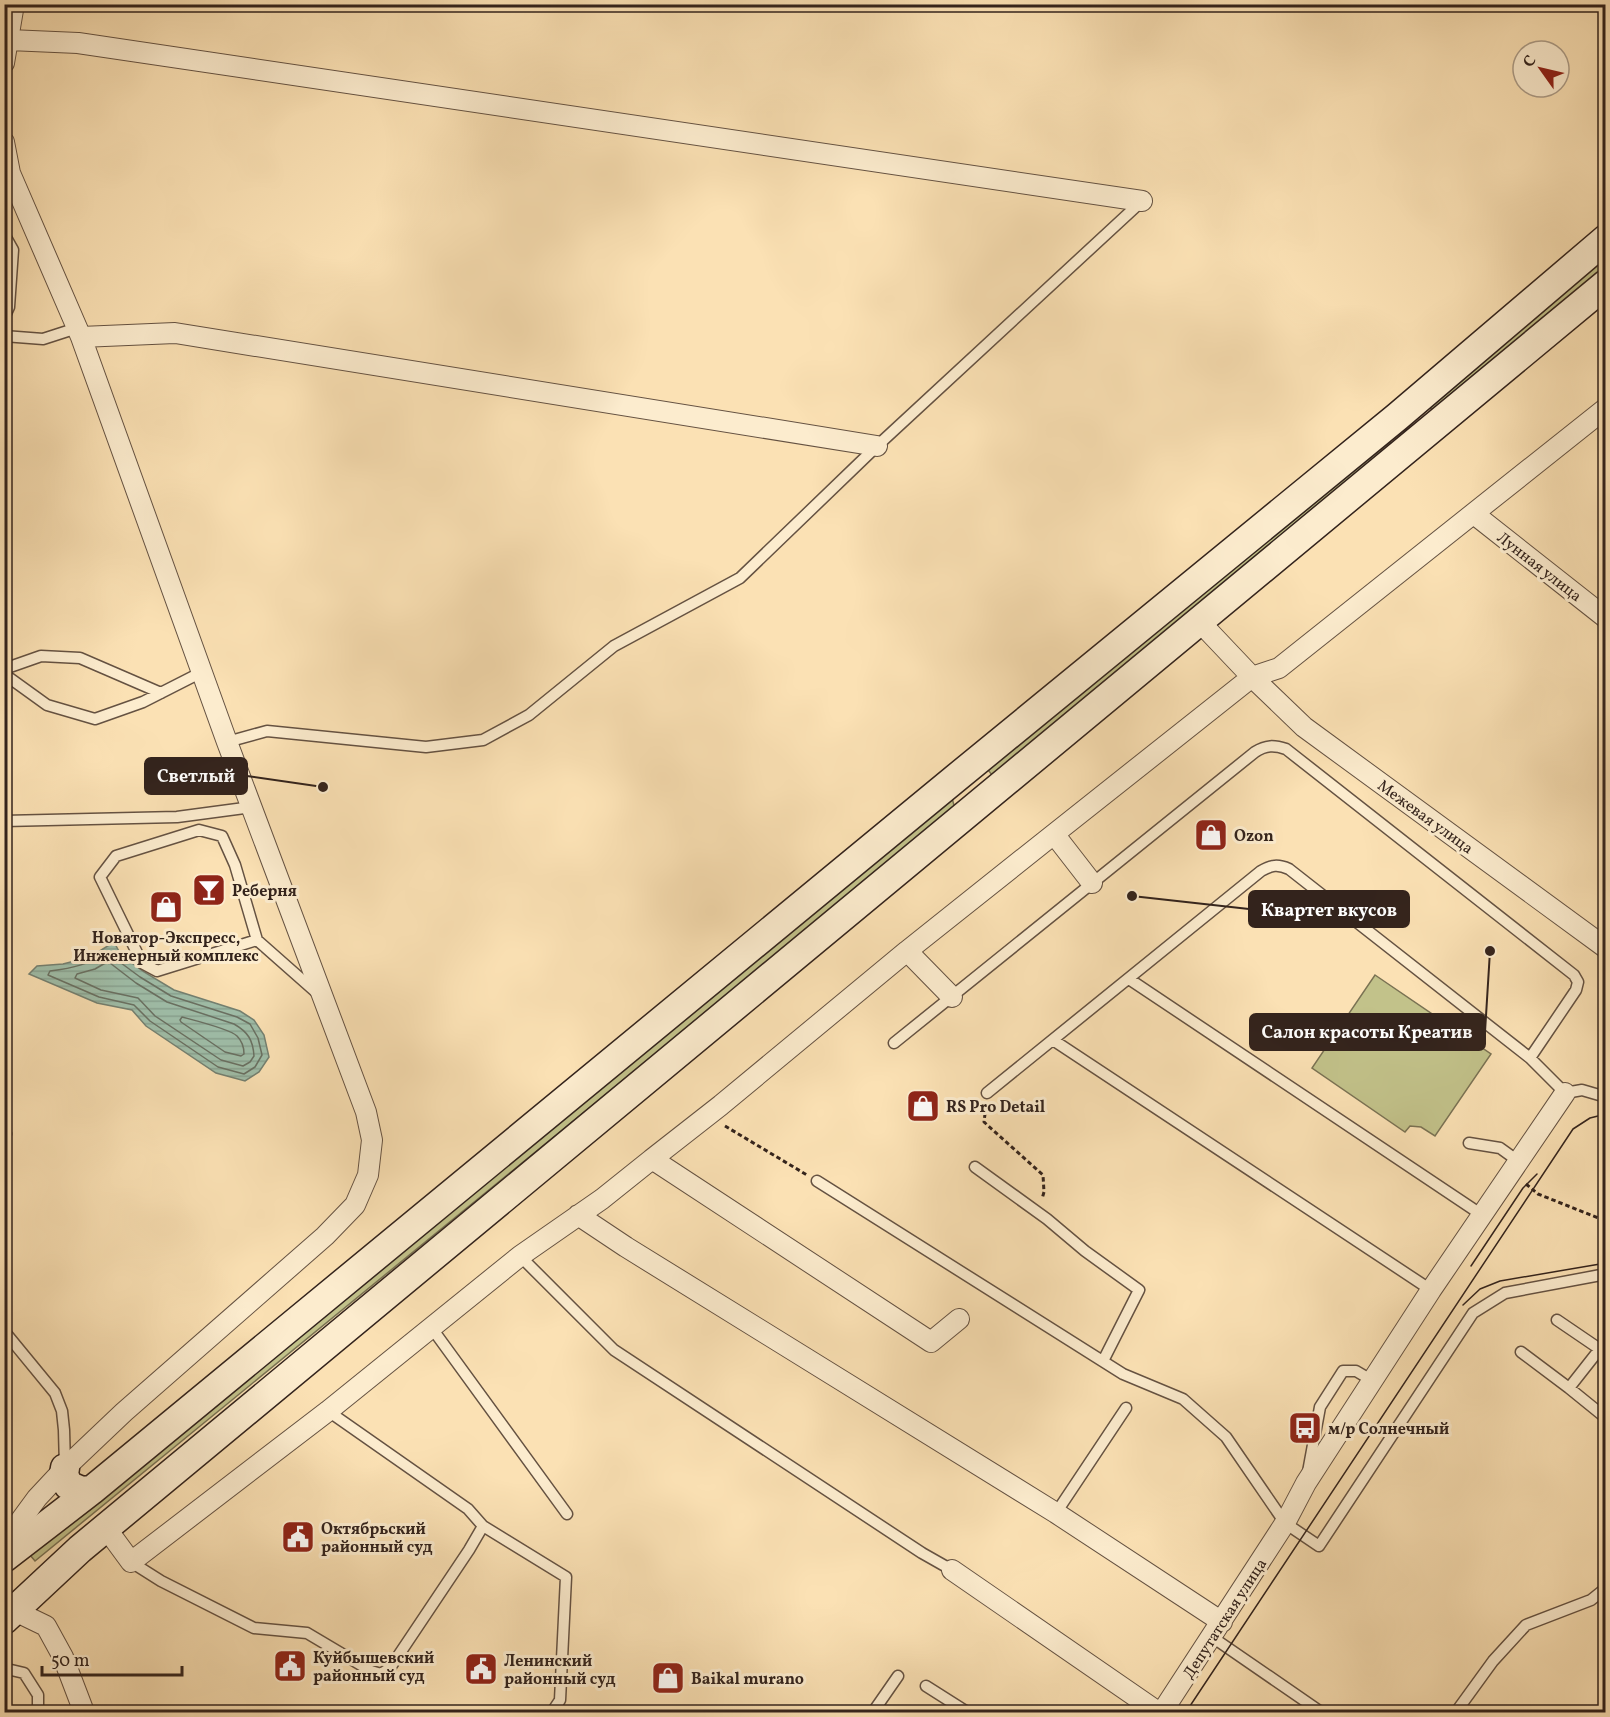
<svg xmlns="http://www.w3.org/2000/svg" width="1610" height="1717" font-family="Vollkorn,serif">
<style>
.grass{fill:#c2c28a;stroke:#7a7253;stroke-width:1.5}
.water{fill:url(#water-rules);stroke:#748071;stroke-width:1.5}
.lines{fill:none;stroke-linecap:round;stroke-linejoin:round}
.shore{stroke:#697062;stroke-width:1.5}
.lane-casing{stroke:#655242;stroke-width:13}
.street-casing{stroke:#655242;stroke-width:22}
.secondary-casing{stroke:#33231c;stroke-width:31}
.path{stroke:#33231c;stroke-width:3;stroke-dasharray:4.5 3;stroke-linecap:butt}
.lane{stroke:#fcecce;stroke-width:10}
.street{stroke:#fcecce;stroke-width:20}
.secondary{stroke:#fcecce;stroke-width:28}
.tram{stroke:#33231c;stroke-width:1.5}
.labels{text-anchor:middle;stroke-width:6;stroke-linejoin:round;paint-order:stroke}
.street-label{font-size:16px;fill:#33231c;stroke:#fcecce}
.poi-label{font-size:16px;font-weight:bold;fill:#33231c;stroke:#fcecce;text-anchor:start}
.leader{fill:none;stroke:#33231c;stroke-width:2}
.callout-dot{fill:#33231c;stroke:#fcecce;stroke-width:2}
.callout{fill:#33231c;stroke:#33231c;stroke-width:2}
.callout-label{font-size:18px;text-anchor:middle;font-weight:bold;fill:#fff}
</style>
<defs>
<pattern id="water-rules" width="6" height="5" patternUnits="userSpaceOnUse" patternTransform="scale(1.5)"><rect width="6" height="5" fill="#9fbea9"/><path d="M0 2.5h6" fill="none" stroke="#89a391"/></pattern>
</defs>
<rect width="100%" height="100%" fill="#fbe1b4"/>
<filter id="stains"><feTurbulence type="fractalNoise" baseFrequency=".00333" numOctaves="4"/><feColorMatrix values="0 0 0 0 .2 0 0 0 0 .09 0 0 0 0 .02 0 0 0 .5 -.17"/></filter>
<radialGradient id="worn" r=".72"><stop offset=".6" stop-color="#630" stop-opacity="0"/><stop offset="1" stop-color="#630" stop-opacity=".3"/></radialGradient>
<path class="grass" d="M1605 252V269L1434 412 1424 401Z
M1390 442 1396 449 995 779 985 766Z
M952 798 955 809 35 1561 30 1555Z
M1375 975 1491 1054 1435 1136 1421 1127 1410 1126 1405 1132 1312 1068Z"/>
<path class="water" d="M114 942 121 955 144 972 174 990 240 1011 254 1020 264 1035 269 1057 259 1072 245 1081 216 1073 146 1026 132 1010 97 1003 29 974 37 966 63 964 90 957Z"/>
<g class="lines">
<path class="shore" d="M109 952H112L117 960 140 977 171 996 237 1017 250 1024 258 1038 262 1055 255 1067 244 1074 218 1067 150 1021 134 1005 99 997 48 975 50 971C74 968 89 964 109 952Z
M107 962 110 963 136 983 167 1002 234 1024C248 1032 253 1040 254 1056L250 1062 243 1066 221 1060 155 1016 138 998 101 990 75 978 77 974 95 969Z
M182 1017C193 1020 230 1029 237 1036 242 1041 244 1047 244 1054L241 1056 225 1052 181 1022 180 1020Z"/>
<defs>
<path id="lane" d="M1602 4 1606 6
M4 234 13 250 9 307 4 318
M4 336 43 339 77 328
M4 669 41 656 80 658 161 693
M4 674 47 705 95 719 143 702 202 672
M227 742 267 731 426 747 483 740 529 715 614 646 740 578 877 446 1142 201
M4 821 177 817 252 807
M257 940 157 971 142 963 100 877 116 856 199 830 222 836 235 865 257 940 317 993
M1129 979 1482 1215
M1053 1040 1431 1290
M894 1043 1255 752C1266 745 1274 745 1286 749L1574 975 1578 982 1576 990 1530 1058
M987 1093 1261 871C1271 865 1278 864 1289 869L1530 1058 1565 1093 1582 1090 1606 1097
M4 1132 6 1134 4 1135
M1469 1143 1500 1148 1518 1161
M975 1167 1047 1219 1085 1251 1139 1290 1103 1361
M817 1181 1123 1374 1183 1399 1226 1437 1285 1523 1319 1546 1473 1313 1505 1293 1606 1274
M520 1256 614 1350 922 1553 952 1570
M1557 1320 1604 1352
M431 1327 567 1514
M4 1331 55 1393 62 1411 64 1430 65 1467
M1521 1352 1569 1388 1606 1341
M1569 1388 1606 1418
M1308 1472 1320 1407 1343 1371H1356L1373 1381
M1056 1513 1126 1408
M483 1526 566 1577 560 1700 552 1712
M131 1562 161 1581 254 1628 307 1633 371 1671 381 1674 390 1668 469 1550 483 1526 468 1509 328 1411
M1212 1637 1321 1712
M4 1671 7 1669 24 1673 38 1695V1712
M926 1686 967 1712
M873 1712 898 1676
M1456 1712 1493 1661 1526 1625 1591 1600 1606 1588"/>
<path id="street" d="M9 40 78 43 1142 201
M4 63 14 4
M4 142 10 173 81 337 227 742 366 1112 372 1140 368 1175 355 1205 325 1236 124 1412 65 1468 37 1498 4 1543
M81 337 175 333 877 446
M1474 514 1606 618
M1198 620 1252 677 1304 727 1606 948
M1092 883 1054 834 1252 677 1279 668 1606 408
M952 997 907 951 1054 834
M652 1159 721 1105 907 951
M578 1215 626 1247 1056 1513 1222 1622
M106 1528 131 1562 328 1411 520 1256 602 1199 652 1159 931 1342 959 1319
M952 1570 1158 1712
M6 1602 15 1611 46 1626 63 1657 84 1712
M1162 1712 1285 1523 1306 1483 1431 1290 1565 1093"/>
<path id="secondary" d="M65 1468 64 1474 68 1485 82 1491 92 1490
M4 1558 92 1490 956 778 1397 417 1606 239
M4 1620 80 1549 1606 284"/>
</defs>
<use href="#lane" class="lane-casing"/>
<use href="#street" class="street-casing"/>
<use href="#secondary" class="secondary-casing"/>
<path class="path" d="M986 1106 984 1122 1043 1175 1044 1192 1042 1199
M725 1126 807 1175
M1526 1184 1538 1194 1606 1221"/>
<use href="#lane" class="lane"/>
<use href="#street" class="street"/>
<use href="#secondary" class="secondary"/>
<path class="tram" d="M1471 1266 1523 1188 1537 1174
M1463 1305 1480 1289 1500 1281 1606 1263
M1186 1712 1573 1129 1590 1118 1606 1114"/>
</g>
<defs>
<symbol id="shop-square" viewBox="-11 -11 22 22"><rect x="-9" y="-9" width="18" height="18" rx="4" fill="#8f2418" stroke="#fcecce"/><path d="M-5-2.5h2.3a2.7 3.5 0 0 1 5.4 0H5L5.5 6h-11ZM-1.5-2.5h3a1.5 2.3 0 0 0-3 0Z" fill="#fff"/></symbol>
<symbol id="bar-square" viewBox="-11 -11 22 22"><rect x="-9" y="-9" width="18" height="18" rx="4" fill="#8f2418" stroke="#fcecce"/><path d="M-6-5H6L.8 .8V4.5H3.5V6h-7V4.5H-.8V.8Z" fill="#fff"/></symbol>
<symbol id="bus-square" viewBox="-11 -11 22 22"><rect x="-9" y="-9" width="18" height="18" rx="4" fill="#8f2418" stroke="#fcecce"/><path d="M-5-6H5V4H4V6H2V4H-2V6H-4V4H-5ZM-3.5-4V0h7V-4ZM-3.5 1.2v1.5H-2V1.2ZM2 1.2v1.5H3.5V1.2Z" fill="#fff"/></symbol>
<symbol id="civic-square" viewBox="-11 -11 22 22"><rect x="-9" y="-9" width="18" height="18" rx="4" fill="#8f2418" stroke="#fcecce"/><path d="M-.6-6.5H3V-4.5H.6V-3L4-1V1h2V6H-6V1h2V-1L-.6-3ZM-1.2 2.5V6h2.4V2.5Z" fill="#fff"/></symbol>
</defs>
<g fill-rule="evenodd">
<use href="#shop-square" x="1192" y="816" width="38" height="38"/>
<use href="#bar-square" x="190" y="871" width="38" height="38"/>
<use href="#shop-square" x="147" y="888" width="38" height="38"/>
<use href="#shop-square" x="904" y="1087" width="38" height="38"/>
<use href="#bus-square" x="1286" y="1409" width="38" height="38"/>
<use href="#civic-square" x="279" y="1518" width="38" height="38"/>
<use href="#civic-square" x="271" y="1647" width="38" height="38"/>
<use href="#civic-square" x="462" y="1650" width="38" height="38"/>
<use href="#shop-square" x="649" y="1659" width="38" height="38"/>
</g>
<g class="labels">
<g class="street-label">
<text transform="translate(1540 566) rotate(38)" y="6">Лунная улица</text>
<text transform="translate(1426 816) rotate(36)" y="6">Межевая улица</text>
<text transform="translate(1224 1618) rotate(-57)" y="6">Депутатская улица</text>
</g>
<g class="poi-label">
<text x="1234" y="841">Ozon</text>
<text x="232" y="896">Реберня</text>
<text x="166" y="943" text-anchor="middle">Новатор-Экспресс,<tspan x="166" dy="18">Инженерный комплекс</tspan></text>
<text x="946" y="1112">RS Pro Detail</text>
<text x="1328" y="1434">м/р Солнечный</text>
<text x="321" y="1534">Октябрьский<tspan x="321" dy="18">районный суд</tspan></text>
<text x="313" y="1663">Куйбышевский<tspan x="313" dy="18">районный суд</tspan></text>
<text x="504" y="1666">Ленинский<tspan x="504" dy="18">районный суд</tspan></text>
<text x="691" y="1684">Baikal murano</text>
</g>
</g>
<path class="leader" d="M323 787L247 776M1132 896L1249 909M1490 951L1485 1032"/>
<g class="callout-dot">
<circle cx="323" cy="787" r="6"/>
<circle cx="1132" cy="896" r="6"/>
<circle cx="1490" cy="951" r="6"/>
</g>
<g class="callout">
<rect x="145" y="758" width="102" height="36" rx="6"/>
<rect x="1249" y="891" width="160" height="36" rx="6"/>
<rect x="1250" y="1014" width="235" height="36" rx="6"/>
</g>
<g class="callout-label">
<text x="196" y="782">Светлый</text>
<text x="1329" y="916">Квартет вкусов</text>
<text x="1367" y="1038">Салон красоты Креатив</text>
</g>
<rect width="1610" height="1717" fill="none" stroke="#fbe1b4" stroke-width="24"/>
<rect x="6" y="6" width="1598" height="1705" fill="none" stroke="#33231c" stroke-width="3"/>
<rect x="12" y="12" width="1586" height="1693" fill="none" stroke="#33231c" stroke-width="1.5"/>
<g transform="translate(1541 69) rotate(304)"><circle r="28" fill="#fcecce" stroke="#ac9c87" stroke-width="1.5"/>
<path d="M0-4.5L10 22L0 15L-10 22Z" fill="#8f2418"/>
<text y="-9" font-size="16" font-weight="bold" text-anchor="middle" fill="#33231c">С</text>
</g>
<path d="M42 1666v9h140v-9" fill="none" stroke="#33231c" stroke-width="3"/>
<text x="51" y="1666" font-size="18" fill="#33231c" stroke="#fcecce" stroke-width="4.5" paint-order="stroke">50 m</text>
<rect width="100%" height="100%" filter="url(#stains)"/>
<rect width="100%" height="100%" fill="url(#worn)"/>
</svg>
